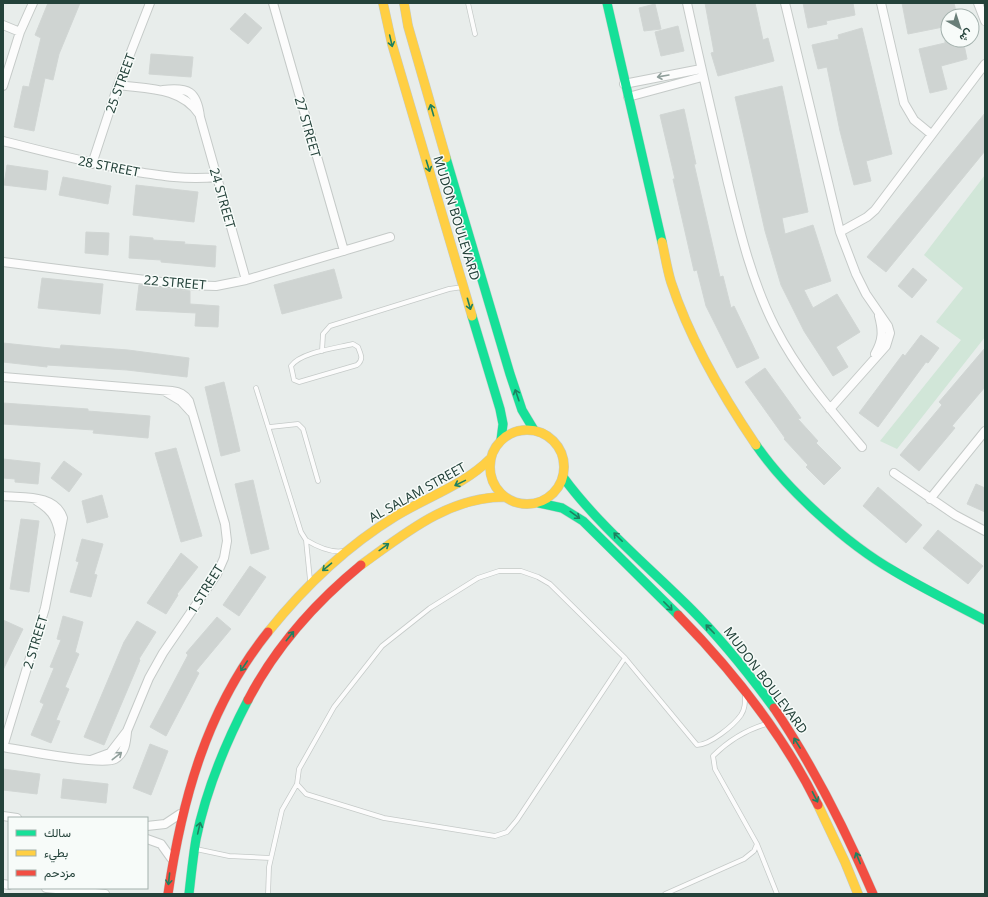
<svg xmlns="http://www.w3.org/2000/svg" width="988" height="897" font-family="'Noto Sans',Vazirmatn,sans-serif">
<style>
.green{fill:#d1e6d8}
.building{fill:#cfd4d2;stroke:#d1d6d4}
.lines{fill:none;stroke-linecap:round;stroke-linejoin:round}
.lane-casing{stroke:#c5cac8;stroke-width:5.5}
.street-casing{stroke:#c5cac8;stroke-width:10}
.fast-casing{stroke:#c3cbc8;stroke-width:10}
.slow-casing{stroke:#c3cbc8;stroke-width:10}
.jam-casing{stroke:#c3cbc8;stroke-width:10}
.lane{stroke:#fcfcfc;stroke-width:4}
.street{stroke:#fcfcfc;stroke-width:8}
.fast{stroke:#16e098;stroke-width:9}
.slow{stroke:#ffcf43;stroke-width:9}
.jam{stroke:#f24e42;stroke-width:9}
.oneway{stroke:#1e8160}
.oneway2{stroke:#909f9b}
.labels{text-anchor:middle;stroke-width:3;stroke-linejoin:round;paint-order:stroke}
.street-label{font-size:13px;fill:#24423a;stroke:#f7fbf9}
</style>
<rect width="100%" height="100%" fill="#e8edeb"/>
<path class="green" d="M985 175V337L897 449 880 441 961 340 936 322 963 288 924 255Z"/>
<path class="building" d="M48 3H80L59 54 53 80 45 78 34 131 14 127 23 86 29 87 41 38 35 35Z
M705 3H755L763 40 768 38 774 61 718 76 711 53 714 52Z
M803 3H853L855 15 826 21 827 24 808 28Z
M902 3H954L957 16H948V26L908 34Z
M655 4 661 29 644 31 639 8Z
M245 13 262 28 248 44 230 29Z
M678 26 684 51 661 56 655 32Z
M862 28 892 154 866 161 871 181 854 185 840 131 827 67 818 69 812 45 839 39 838 35Z
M945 40H963L967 59 941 66 947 89 930 93 919 49 945 43Z
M151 54 193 57 191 77 149 74Z
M782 86 808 212 782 218 785 234 813 225 831 281 804 290 813 308 837 294 860 332 836 347 848 367 833 376 804 331 781 285 765 231 735 97Z
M684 109 696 164H694L720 277 723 276 731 308 734 306 759 358 737 368 706 306 697 270 694 271 673 179H675L660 115Z
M985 113V151L886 272 867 257Z
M7 165 48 171 46 190 4 185Z
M63 177 111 186 108 204 59 195Z
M136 185 198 192 194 222 133 215Z
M86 232 109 233 108 255 85 253Z
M130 236 153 238V240L185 242 184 244 216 246 215 267 161 262V260L129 258Z
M913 268 927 280 912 298 898 286Z
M334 269 342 298 282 314 274 285Z
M42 278 103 284 100 314 38 308Z
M139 285 190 291V304L219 306 218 327 195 326 196 313 136 310Z
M921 335 939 348 928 363 926 362 878 427 859 413 903 354 905 356Z
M3 343 60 349 61 345 128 350 189 358 187 377 127 370 47 365V367L3 362Z
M985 348V387L952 426 955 428 919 471 900 455 942 405 939 402Z
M765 368 801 418 798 419 818 441 816 443 841 468 824 485 806 467 808 465 784 439 785 438 745 382Z
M224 382 240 451 221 456 205 387Z
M3 403 88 409V411L150 416 148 438 93 433 94 430 3 424Z
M176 448 202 536 181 542 155 453Z
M3 459 40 463 38 484 15 482V479L3 478Z
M64 461 82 474 69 492 51 478Z
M253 480 269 549 251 554 235 484Z
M976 484 985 488V512L967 504Z
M878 487 922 525 906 543 863 506Z
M102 495 108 517 87 523 82 501Z
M21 519 39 521 29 592 10 589Z
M938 530 983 566 968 584 923 548Z
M82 539 103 544 94 574 97 575 91 597 70 592 79 562 76 561Z
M181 553 198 567 177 594 178 595 166 614 147 603Z
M250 566 266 577 239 616 223 605Z
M63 616 83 622 75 652 79 654 65 687 69 689 56 720 60 721 51 743 31 735 44 704 40 702 54 668 50 667 61 640 57 639Z
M217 617 231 629 196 671 199 673 166 736 150 727 188 655 186 653Z
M3 620 23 629 3 670Z
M137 621 156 632 139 659 140 660 104 745 84 737 124 642Z
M150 744 168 751 151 795 133 788Z
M3 769 40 774 37 794 3 790Z
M63 779 108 784 106 803 61 798Z"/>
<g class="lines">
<defs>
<path id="lane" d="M468 3 475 34
M353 344 358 347C361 355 364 359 357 365L299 382 294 380 291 366C301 352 337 348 353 344Z
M322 351 323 334 330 326 449 289 463 287
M256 388 301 532 306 540 310 580
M270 427 298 424 303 429 318 481
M306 540C316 546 331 553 343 551
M625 658 517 820 507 832 495 836 384 818 306 794 297 784 299 769 334 707 382 646 430 608 478 578 499 571H521L538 577 550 584 625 658 697 745C710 745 734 725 741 715 745 709 745 703 745 696
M766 724C746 730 728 741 713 756L715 769 757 844 777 894
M196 849 229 856 271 858
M268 894 269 867 282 810 297 784
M665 894 744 859 754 851 757 844"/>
<path id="street" d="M273 3 344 251
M687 3C700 63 714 123 728 183 740 232 752 282 775 327 798 372 830 409 862 447
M785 3 840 232 856 274 866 294 888 326 890 333 886 346 830 409
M881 3 904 103 914 120 931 134
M978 3 985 21
M3 25 20 32
M624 84 701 69
M118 85C147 89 181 87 199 114
M3 86 20 32 33 3
M163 90C188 87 197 91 200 117L246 280
M628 97 702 77
M3 141C46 152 88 163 132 171 162 176 186 180 217 177
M92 164 118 85 150 3
M840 232 867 217 875 210 985 64
M3 262 185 285 216 286 246 280 390 237
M875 354C883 340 883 331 879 316
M3 377 172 391C180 392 184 394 189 401L225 524 227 541 224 558 217 574 163 653 149 678 127 731 110 753 91 760
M166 392 181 401 191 412
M894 473 955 515 985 531
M3 496C24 498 55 494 63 518L45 608 3 747
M930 499 985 431
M37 501C50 509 56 516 59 532
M3 747C21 750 103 766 115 759 125 753 126 743 127 732
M3 816 17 818
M147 826 165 824 180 814
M147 839 161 844 171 858
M3 884 9 885
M46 888 105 894"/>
<path id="fast" d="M607 3 662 242
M446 158 510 374 522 410 534 430
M472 316 500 409 503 424 501 440
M756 445C787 490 847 544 894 571 924 589 955 604 985 620
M563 477C598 525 650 568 692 610 722 640 749 674 774 708
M539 503 562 508 583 521 678 615
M189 894C191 876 193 857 196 839 206 790 225 744 248 700"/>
<path id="slow" d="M383 3 392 44 472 316
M404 3 408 26 446 158
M662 242C665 255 667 269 671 282 690 340 722 395 756 445
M490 467a37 37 0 1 1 74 0a37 37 0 1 1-74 0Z
M361 565C404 534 448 497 504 497
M268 632C304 587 347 546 396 516 427 497 464 485 490 459
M818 805 845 862 858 894"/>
<path id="jam" d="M678 615C733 671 783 734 818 805
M248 700C275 648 316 602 361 565
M774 708C814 767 845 829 873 894
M168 894C182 799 207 708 268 632"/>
</defs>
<use href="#lane" class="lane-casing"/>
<use href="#street" class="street-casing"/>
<use href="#fast" class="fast-casing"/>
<use href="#slow" class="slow-casing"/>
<use href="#jam" class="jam-casing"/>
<use href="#lane" class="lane"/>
<use href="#street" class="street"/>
<use href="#fast" class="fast"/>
<use href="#slow" class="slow"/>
<use href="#jam" class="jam"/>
</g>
<defs><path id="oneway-shaft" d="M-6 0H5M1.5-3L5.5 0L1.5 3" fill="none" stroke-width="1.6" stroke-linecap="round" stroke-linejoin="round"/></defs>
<g class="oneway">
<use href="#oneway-shaft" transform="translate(391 41) rotate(77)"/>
<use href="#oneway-shaft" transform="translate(432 110) rotate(-106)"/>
<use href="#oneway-shaft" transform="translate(428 166) rotate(73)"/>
<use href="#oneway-shaft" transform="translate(469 304) rotate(74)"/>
<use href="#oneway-shaft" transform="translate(517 395) rotate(-109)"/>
<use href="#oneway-shaft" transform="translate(460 483) rotate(154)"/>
<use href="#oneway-shaft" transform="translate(575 515) rotate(36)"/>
<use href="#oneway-shaft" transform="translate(618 537) rotate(-135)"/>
<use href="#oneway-shaft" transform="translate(384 547) rotate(-36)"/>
<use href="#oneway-shaft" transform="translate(327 567) rotate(140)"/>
<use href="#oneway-shaft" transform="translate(668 606) rotate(45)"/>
<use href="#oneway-shaft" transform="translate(710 629) rotate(-134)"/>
<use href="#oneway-shaft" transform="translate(290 636) rotate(-51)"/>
<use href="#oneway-shaft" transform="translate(244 666) rotate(124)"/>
<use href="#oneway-shaft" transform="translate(797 743) rotate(-122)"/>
<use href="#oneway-shaft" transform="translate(815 797) rotate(63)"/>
<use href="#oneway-shaft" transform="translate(199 828) rotate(-77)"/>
<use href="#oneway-shaft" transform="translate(858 858) rotate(-112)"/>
<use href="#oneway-shaft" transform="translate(169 879) rotate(96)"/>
</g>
<g class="oneway2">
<use href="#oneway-shaft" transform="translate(663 76) rotate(170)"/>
<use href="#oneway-shaft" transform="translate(117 756) rotate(-38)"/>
</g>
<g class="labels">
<g class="street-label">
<text transform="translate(120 83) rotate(-70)" y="5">25 STREET</text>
<text transform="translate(308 127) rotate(74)" y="5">27 STREET</text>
<text transform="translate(109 166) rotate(11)" y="5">28 STREET</text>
<text transform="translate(223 198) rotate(74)" y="5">24 STREET</text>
<text transform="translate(457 218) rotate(73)" y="5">MUDON BOULEVARD</text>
<text transform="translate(175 282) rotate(5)" y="5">22 STREET</text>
<text transform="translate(417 492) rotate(-29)" y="5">AL SALAM STREET</text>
<text transform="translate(205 589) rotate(-58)" y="5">1 STREET</text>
<text transform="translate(35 642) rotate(-73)" y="5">2 STREET</text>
<text transform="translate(766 680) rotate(53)" y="5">MUDON BOULEVARD</text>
</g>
</g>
<rect width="988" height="897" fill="none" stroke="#24423a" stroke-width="8"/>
<rect x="8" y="817" width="140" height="72" fill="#f7fbf9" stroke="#a3b1ad"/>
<rect x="16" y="830" width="20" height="6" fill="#16e098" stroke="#a3b1ad"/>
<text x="44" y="837" font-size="12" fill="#24423a">سالك</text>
<rect x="16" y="850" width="20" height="6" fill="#ffcf43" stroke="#a3b1ad"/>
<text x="44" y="857" font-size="12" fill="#24423a">بطيء</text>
<rect x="16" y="870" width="20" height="6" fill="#f24e42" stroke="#a3b1ad"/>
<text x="44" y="877" font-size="12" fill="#24423a">مزدحم</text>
<g transform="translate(960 28) rotate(141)"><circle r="19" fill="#f7fbf9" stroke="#a3b1ad"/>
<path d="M0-3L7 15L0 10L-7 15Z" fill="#697e78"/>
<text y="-6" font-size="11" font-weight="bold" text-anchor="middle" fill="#24423a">ش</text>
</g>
</svg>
